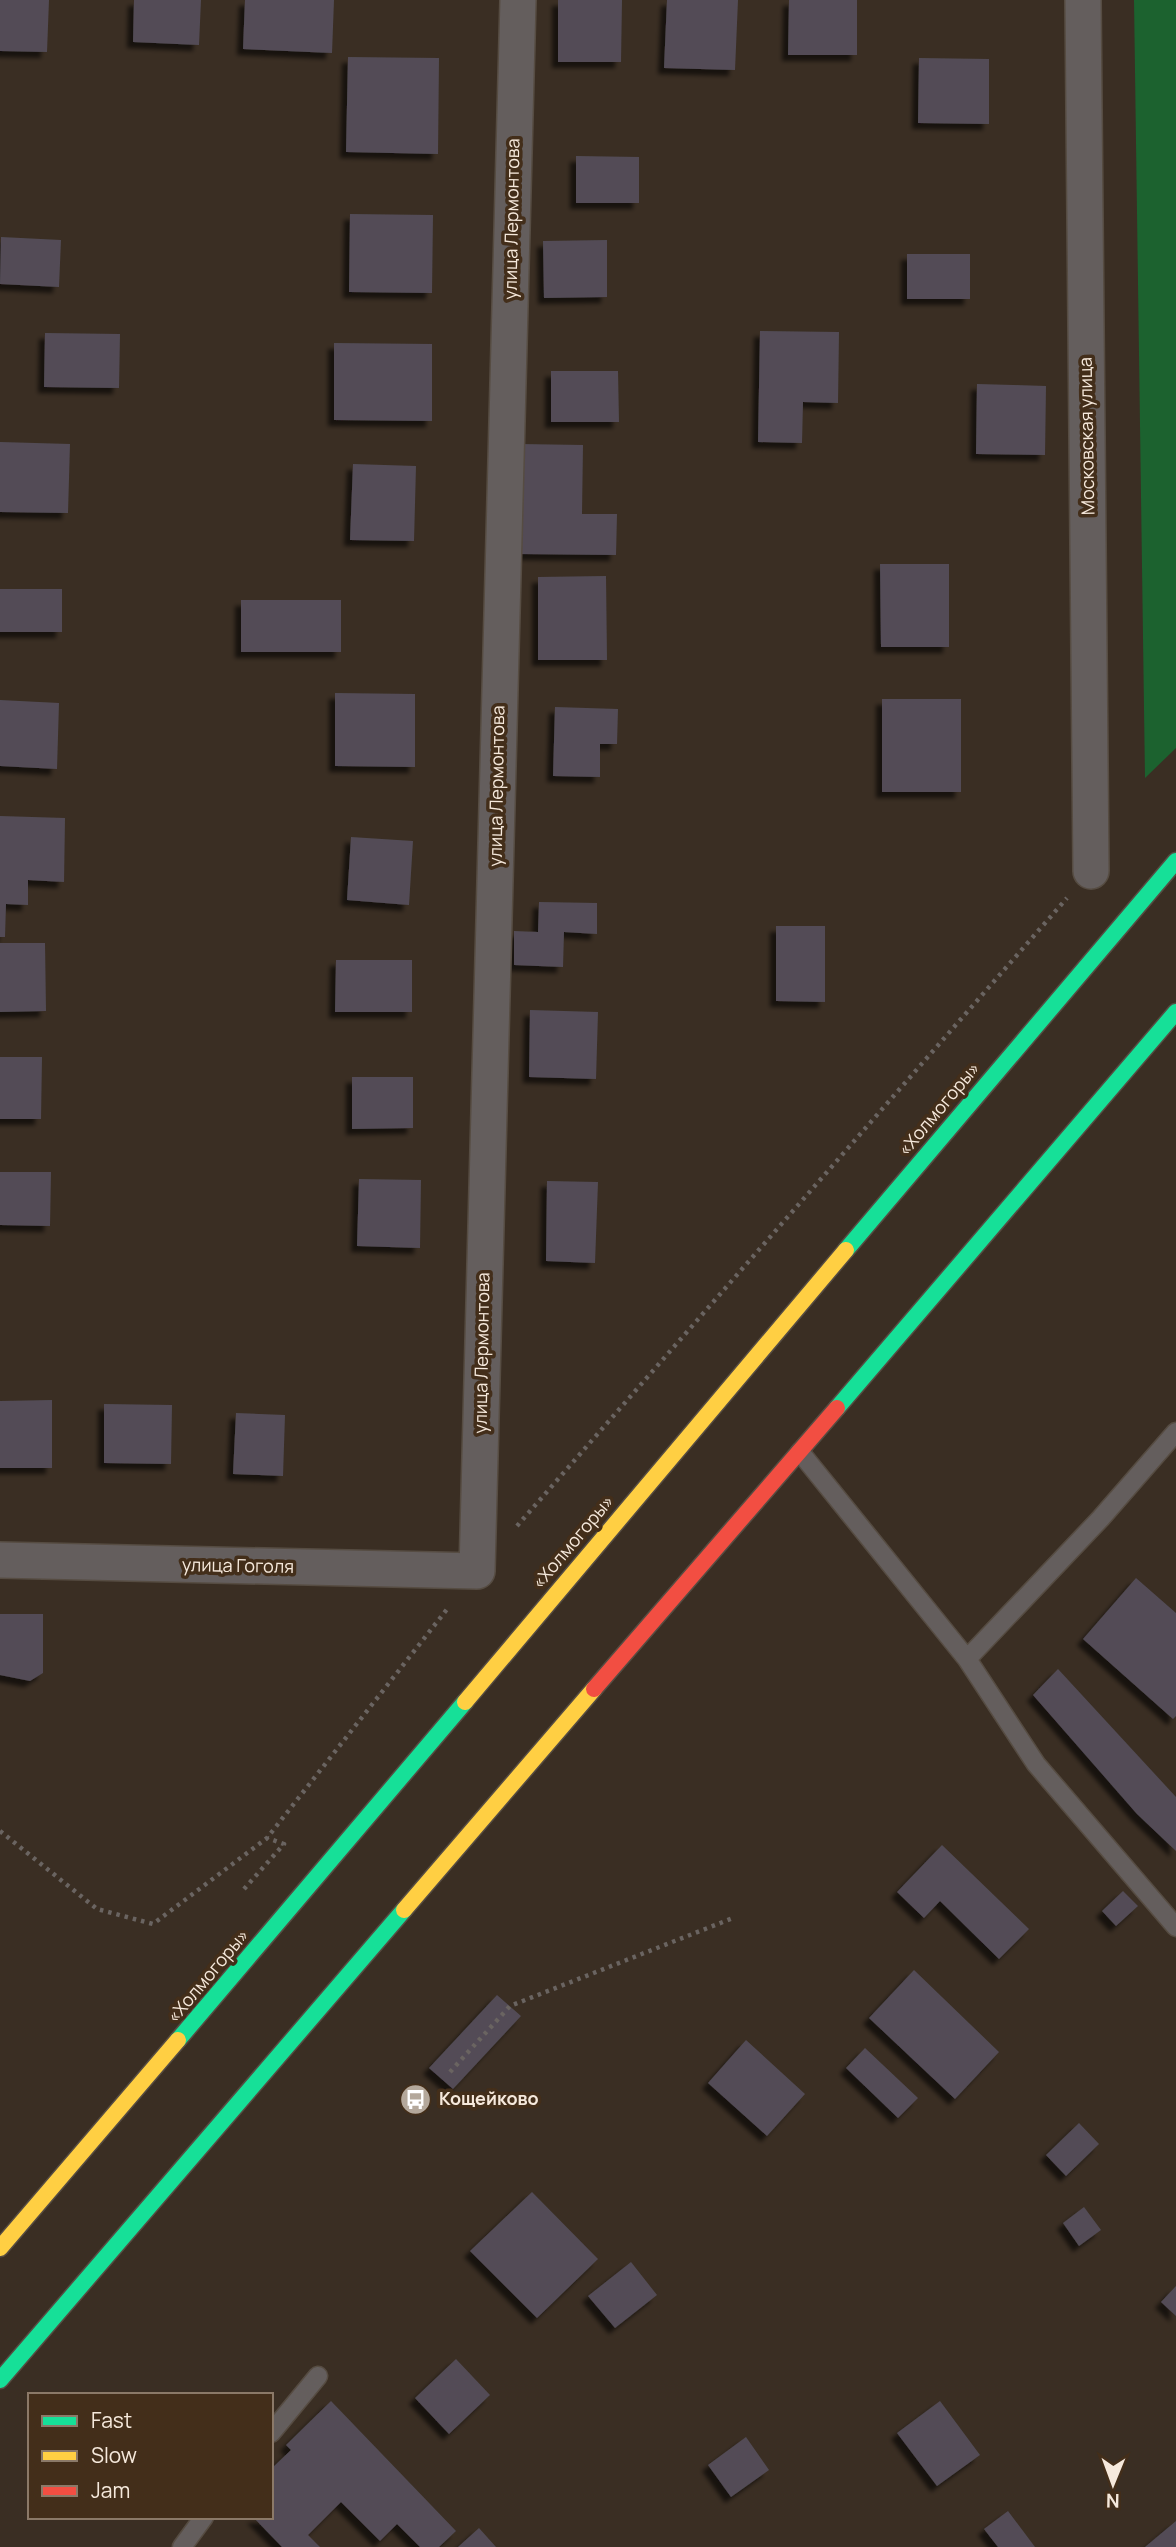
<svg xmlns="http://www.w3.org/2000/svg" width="1176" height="2547" font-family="Manrope,sans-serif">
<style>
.forest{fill:#1c622f}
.building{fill:#524c56;filter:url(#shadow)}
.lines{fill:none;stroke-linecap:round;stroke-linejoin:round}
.lane-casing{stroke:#564c42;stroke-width:21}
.street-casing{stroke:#564c42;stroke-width:38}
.fast-casing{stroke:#564c42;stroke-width:19}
.slow-casing{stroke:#564c42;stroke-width:19}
.jam-casing{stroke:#564c42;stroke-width:19}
.path{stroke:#6a6461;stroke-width:4.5;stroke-dasharray:3.5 5;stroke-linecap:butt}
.lane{stroke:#645e5d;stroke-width:18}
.street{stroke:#645e5d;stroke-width:35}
.fast{stroke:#16e098;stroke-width:16}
.slow{stroke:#ffcf43;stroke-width:16}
.jam{stroke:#f24e42;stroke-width:16}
.labels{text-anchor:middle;stroke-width:7;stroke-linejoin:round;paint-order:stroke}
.street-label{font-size:18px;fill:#f6e9dc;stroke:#432e1a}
.poi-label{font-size:18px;font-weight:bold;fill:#f6e9dc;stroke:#432e1a;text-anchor:start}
</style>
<defs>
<filter id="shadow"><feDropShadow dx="-6" dy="6" stdDeviation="2" flood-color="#0009"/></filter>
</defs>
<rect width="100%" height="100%" fill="#3a2e23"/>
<path class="forest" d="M1134 0H1176V748L1145 778Z"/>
<path class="building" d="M0 0H49L47 52 0 51Z
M134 0H201L199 45 133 42Z
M245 0H334L332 53 243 49Z
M558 0H622L621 62H558Z
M667 0H738L735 70 664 68Z
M789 0H857V55H788Z
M348 57 439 58 438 154 346 152Z
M919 58 989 59V124L918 123Z
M576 156 639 157V203H576Z
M350 214 433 215 432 293 349 292Z
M1 237 61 240 59 287 0 284Z
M607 240V297L544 298 543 241Z
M907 254H970V299H907Z
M760 331 839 332 838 403 803 402 802 443 758 442Z
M45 333 120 334 119 388 44 387Z
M334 343 432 344V421L334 420Z
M551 371H618L619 422H551Z
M977 384 1046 386 1045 455 976 454Z
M0 442 70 444 68 513 0 512Z
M520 444 583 445 582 514H617L616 555 519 554Z
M353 464 416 466 414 541 350 540Z
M880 564H949V647H881Z
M606 576 607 660H538V577Z
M0 589H62V632H0Z
M241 600H341V652H241Z
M335 693 415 694V767L335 766Z
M882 699H961V792H882Z
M0 700 59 703 57 769 0 766Z
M555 707 618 709 617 744H600V777L553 776Z
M0 816 65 818 64 882 28 880V905L6 904 5 937H0Z
M351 837 413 841 409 905 347 900Z
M539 902 597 903V934L564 932 563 967 514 965V931L538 932Z
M776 926H825V1002L776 1001Z
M0 943H45L46 1011 0 1012Z
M336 960H412V1012H335Z
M530 1010 598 1012 596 1079 529 1077Z
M0 1057H42L41 1119H0Z
M352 1077H413V1128L352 1129Z
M0 1172H51L50 1226 0 1225Z
M359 1179 421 1180 420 1248 357 1246Z
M547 1181 598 1182 595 1263 546 1261Z
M52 1400V1468H0V1401Z
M104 1404 172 1405 171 1464 104 1463Z
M236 1413 285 1415 283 1476 233 1474Z
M1136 1578 1176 1613V1716L1173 1719 1083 1639Z
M0 1614H43V1673L30 1681 0 1675Z
M1058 1669 1176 1797V1851L1137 1814 1033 1695Z
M942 1845 1029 1929 999 1959 940 1901 924 1918 897 1892Z
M1123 1891 1138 1906 1116 1926 1102 1911Z
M914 1970 999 2052 955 2099 869 2018Z
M497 1995 521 2016 453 2089 429 2068Z
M746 2040 805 2094 767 2136 708 2083Z
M865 2048 918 2098 898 2118 846 2068Z
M1079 2123 1099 2144 1066 2176 1046 2155Z
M532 2192 598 2259 537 2318 470 2251Z
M1084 2207 1101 2230 1079 2246 1063 2223Z
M631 2262 657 2295 615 2328 588 2296Z
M1176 2286V2316L1161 2302Z
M456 2359 490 2395 449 2434 415 2398Z
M331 2401 456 2531 439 2547H420L397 2524 380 2541 341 2502 308 2535 320 2547H282L253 2517H271V2469L291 2450 286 2445Z
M940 2401 980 2455 937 2486 897 2433Z
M746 2437 769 2470 731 2497 708 2465Z
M1008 2511 1035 2547H998L984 2529Z
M1176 2521V2547H1145Z
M479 2528 496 2547H458Z"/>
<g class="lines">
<defs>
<path id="lane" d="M800 1452 967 1659 1036 1764 1176 1927
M967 1659 1101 1518 1176 1432
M271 2433 318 2376
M182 2547 204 2517"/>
<path id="street" d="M1083 0 1091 871
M0 1560 477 1571 518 0"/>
<path id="fast" d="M846 1250 1176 861
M837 1408 1176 1012
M178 2040 465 1702
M0 2380 404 1910"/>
<path id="slow" d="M465 1702 846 1250
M404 1910 594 1689
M0 2248 178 2040"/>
<path id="jam" d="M594 1689 837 1408"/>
</defs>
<use href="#lane" class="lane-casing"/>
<use href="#street" class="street-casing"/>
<use href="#fast" class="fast-casing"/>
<use href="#slow" class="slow-casing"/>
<use href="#jam" class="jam-casing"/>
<path class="path" d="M517 1526 1067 898
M0 1831 97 1909 153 1924 267 1838 448 1608
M244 1889 284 1844 267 1838
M450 2072 510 2006 733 1918"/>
<use href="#lane" class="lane"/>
<use href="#street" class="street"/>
<use href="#fast" class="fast"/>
<use href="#slow" class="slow"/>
<use href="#jam" class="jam"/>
</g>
<defs>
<symbol id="bus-disc" viewBox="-11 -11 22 22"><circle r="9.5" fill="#b4a89b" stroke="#432e1a"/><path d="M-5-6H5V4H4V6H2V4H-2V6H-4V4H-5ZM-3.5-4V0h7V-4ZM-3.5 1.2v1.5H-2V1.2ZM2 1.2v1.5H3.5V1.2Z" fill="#fff"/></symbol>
</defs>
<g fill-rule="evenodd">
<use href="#bus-disc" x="398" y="2082" width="35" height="35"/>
</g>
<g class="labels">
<g class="street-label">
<text transform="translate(512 219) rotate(-89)" y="6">улица Лермонтова</text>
<text transform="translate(1087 436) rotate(-91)" y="6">Московская улица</text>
<text transform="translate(497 786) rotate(-89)" y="6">улица Лермонтова</text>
<text transform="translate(939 1109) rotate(-50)" y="6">«Холмогоры»</text>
<text transform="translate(482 1353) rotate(-89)" y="6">улица Лермонтова</text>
<text transform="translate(573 1542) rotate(-50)" y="6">«Холмогоры»</text>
<text transform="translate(238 1566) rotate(1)" y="6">улица Гоголя</text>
<text transform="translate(208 1976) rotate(-50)" y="6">«Холмогоры»</text>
</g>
<g class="poi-label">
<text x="439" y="2105">Кощейково</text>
</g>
</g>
<rect x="28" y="2393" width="245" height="126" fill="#432e1a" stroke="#8b7968" stroke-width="2"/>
<rect x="42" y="2416" width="35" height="10" fill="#16e098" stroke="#8b7968" stroke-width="2"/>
<text x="91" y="2428" font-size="21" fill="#f6e9dc">Fast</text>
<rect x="42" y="2451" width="35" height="10" fill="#ffcf43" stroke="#8b7968" stroke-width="2"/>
<text x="91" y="2463" font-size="21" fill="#f6e9dc">Slow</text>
<rect x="42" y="2486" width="35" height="10" fill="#f24e42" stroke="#8b7968" stroke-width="2"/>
<text x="91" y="2498" font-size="21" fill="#f6e9dc">Jam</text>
<g transform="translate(1113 2484) rotate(181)" stroke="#432e1a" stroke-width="5" paint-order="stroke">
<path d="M0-5L12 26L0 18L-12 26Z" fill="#f6e9dc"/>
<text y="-10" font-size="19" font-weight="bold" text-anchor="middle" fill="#f6e9dc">N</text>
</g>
</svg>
